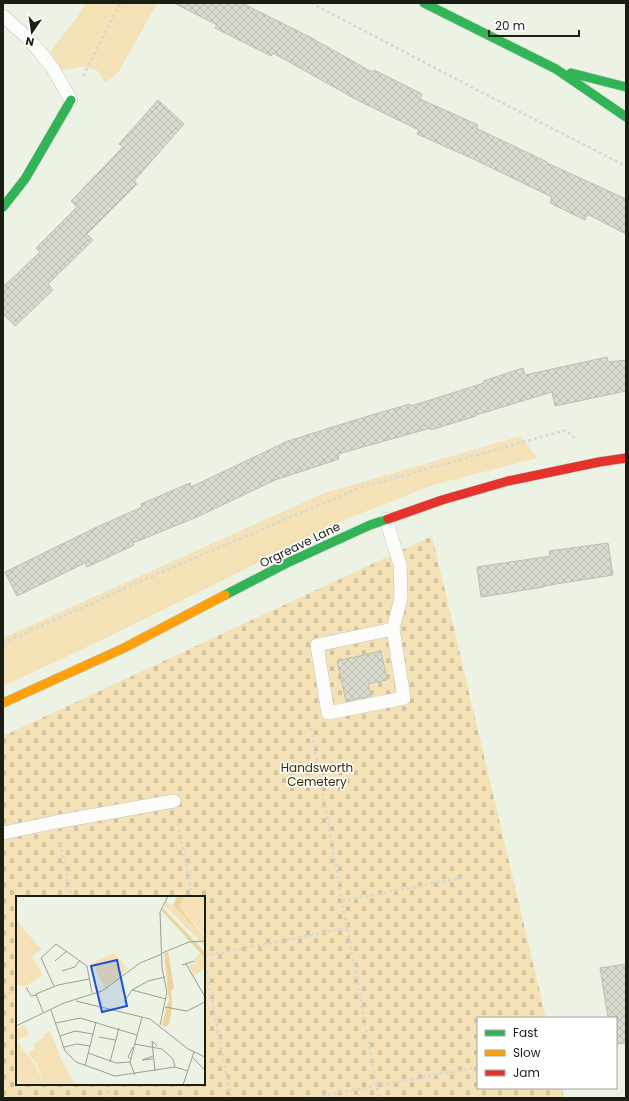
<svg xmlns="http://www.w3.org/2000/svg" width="629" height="1101" font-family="Poppins,sans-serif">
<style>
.green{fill:#f4e1b6}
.cemetery{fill:url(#cemetery-stones);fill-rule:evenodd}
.building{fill:url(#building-cross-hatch);stroke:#bbbeb2}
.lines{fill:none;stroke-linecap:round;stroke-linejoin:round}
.lane-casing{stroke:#bec4b9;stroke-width:14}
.fast-casing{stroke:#bec4b9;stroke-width:10}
.slow-casing{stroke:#bec4b9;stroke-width:10}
.jam-casing{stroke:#bec4b9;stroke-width:10}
.path{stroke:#d5d7d3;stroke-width:2.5;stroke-dasharray:3 3;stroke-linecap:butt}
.lane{stroke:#fcfdfb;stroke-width:13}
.fast{stroke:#30b455;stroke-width:9}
.slow{stroke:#ff9f0a;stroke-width:9}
.jam{stroke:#e5322d;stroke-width:9}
.labels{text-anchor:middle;stroke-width:3.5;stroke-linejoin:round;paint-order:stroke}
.street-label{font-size:12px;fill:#1a1e15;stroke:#fff}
.park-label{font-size:12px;fill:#3e2a01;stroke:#fff}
.inset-road{fill:none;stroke:#989e91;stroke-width:1}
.view{fill:#1d4ed8;fill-opacity:0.15;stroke:#1d4ed8;stroke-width:2}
.inset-edge{fill:none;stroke:#1a1e15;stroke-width:2}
</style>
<defs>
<pattern id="cemetery-stones" width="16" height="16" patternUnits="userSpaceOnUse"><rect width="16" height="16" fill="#f4e1b6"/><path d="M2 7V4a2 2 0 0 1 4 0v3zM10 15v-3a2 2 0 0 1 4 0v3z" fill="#d1c19c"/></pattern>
<pattern id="building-cross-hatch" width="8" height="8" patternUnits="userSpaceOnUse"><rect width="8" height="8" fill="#d8dace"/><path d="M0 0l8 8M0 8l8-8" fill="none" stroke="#b9bbb0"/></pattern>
</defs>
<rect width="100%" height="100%" fill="#ecf3e4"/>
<path class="green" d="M85 3H157L118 73 105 83 98 71 83 66 60 71 51 51 78 16Z
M521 436 537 458 433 485 344 520 102 640 3 686V638L324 493Z"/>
<path class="cemetery" d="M432 536 546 1018H478V1088H562L564 1098H3V736ZM17 897H204V1084H17Z"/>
<path class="building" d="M174 3H242L308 36 372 72 374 70 422 94 420 99 478 125 476 128 547 162V163L626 199V234L587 214 585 220 550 203 552 197 469 157 417 134 419 130 359 101 273 53 271 56 215 28 217 25Z
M158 100 184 124 134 181 137 184 87 234 93 240 48 284 53 290 15 326 3 314V287L40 252 36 248 77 207 71 201 123 147 119 144Z
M607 357 608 362 626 360V391L555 406 552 392 476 415V416L431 430V428L338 454 339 459 275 480 197 517 133 543 134 545 87 567 85 563 17 596 5 572 97 527 142 507 141 504 190 483 191 487 288 441 368 416 410 404 411 406 484 383 483 381 523 368 525 375Z
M608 543 613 575 544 586V587L481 597 477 567 550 556 549 551Z
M381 651 387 680 368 684 371 696 346 701 337 661Z
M626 964V1043L616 1044V1018H608L600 968Z"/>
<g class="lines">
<defs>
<path id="lane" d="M3 16 29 39 52 67 71 100
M386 519 400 565 401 598 393 629 404 698 328 713 317 645 393 629
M3 833 56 822 174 801"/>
<path id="fast" d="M424 3 556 69 626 117
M571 73 626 87
M3 207 25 179 71 100
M225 595 287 563 370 525 388 519"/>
<path id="slow" d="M3 703 124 648 225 595"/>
<path id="jam" d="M388 519 442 500 508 481 599 462 626 458"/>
</defs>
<use href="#lane" class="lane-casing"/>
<use href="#fast" class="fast-casing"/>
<use href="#slow" class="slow-casing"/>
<use href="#jam" class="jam-casing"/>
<path class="path" d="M311 3 479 91 626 166
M83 76 120 3
M3 643 157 574 359 488 566 430 576 440
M311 728 347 928 379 1098
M178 823 192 897
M60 843 71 897
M342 901 466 877
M204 956 347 928
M204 959 231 1098
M3 994 17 992
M106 1084 109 1098
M310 1098 478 1067"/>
<use href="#lane" class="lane"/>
<use href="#fast" class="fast"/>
<use href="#slow" class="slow"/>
<use href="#jam" class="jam"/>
</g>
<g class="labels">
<g class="street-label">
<text transform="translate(300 545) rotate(-26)" y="4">Orgreave Lane</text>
</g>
<g class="park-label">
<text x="317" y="772">Handsworth<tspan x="317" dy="14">Cemetery</tspan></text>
</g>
</g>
<g transform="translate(16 896)">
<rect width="189" height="189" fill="#ecf3e4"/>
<path d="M168 0H189V39L163 11ZM149 6 157 9 189 42V50L148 9ZM0 24 25 53 16 61 27 79 10 90 0 89ZM185 57 189 62V72L178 80 172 69 179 66 178 63ZM34 135 45 163 59 189H29L21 168 12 157 19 153 17 149 28 141 27 139Z" fill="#f4e1b6"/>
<path d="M162 0H168L163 11 189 42 157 9ZM147 12 189 56V62L146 15ZM152 56 158 92 155 95 156 112 153 128 149 131 146 128 153 104 148 57Z" fill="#ebd399"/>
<path d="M98 57 112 73 89 92 76 67ZM8 129 13 138 0 145 6 152 0 154V134Z" fill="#f4e1b6"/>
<path d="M6 152 20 170 28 189H10L0 184V154Z" fill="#f4e1b6"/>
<path class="inset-road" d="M146 57 173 46 189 45M39 65 51 55M170 68 189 101M166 69 178 65M46 75 59 71 64 64M38 90 25 62 40 48 71 70 76 97M10 91 15 100 20 99M116 94 150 103M60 105 134 123 172 153 189 161M108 106 116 94 132 85 149 81M149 111 171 115 189 106M35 114 49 155 60 166 99 180 159 171 172 175M27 116 20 98 42 89 73 83M40 127 64 122 121 139M144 129 151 96 146 72 144 16 152 0M0 130 48 107 86 95 124 67 146 58M44 140 59 135 77 138M83 141 99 144M118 148 146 153 157 163 159 171M48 151 61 148 74 150M72 157 100 167 114 166M137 160 126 164 137 163M176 161 189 174M115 163 112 161 117 151M94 166 103 132M114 166 126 121M114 166 119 179M69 170 80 126M139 175 136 145 141 150M167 189 178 156"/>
<path class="view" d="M101 64 111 110 86 116 75 70Z"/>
<rect width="189" height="189" class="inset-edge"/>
</g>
<rect width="629" height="1101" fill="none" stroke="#1a1e15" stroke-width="8"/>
<rect x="477" y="1017" width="140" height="72" fill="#ffffff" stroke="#a3a5a1"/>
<rect x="485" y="1030" width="20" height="6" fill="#30b455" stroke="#a3a5a1"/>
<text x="513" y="1037" font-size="12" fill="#1a1e15">Fast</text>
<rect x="485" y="1050" width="20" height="6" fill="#ff9f0a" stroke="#a3a5a1"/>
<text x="513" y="1057" font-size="12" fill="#1a1e15">Slow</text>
<rect x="485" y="1070" width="20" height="6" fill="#e5322d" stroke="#a3a5a1"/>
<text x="513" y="1077" font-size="12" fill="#1a1e15">Jam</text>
<g transform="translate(32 32) rotate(193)" stroke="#ffffff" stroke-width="3" paint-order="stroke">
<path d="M0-3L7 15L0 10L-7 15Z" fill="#1a1e15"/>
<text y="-6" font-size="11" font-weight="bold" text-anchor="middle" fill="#1a1e15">N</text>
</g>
<path d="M489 30v6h90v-6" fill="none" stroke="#1a1e15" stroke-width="2"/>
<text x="495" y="30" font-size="12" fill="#1a1e15" stroke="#ffffff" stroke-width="3" paint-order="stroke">20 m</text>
</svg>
